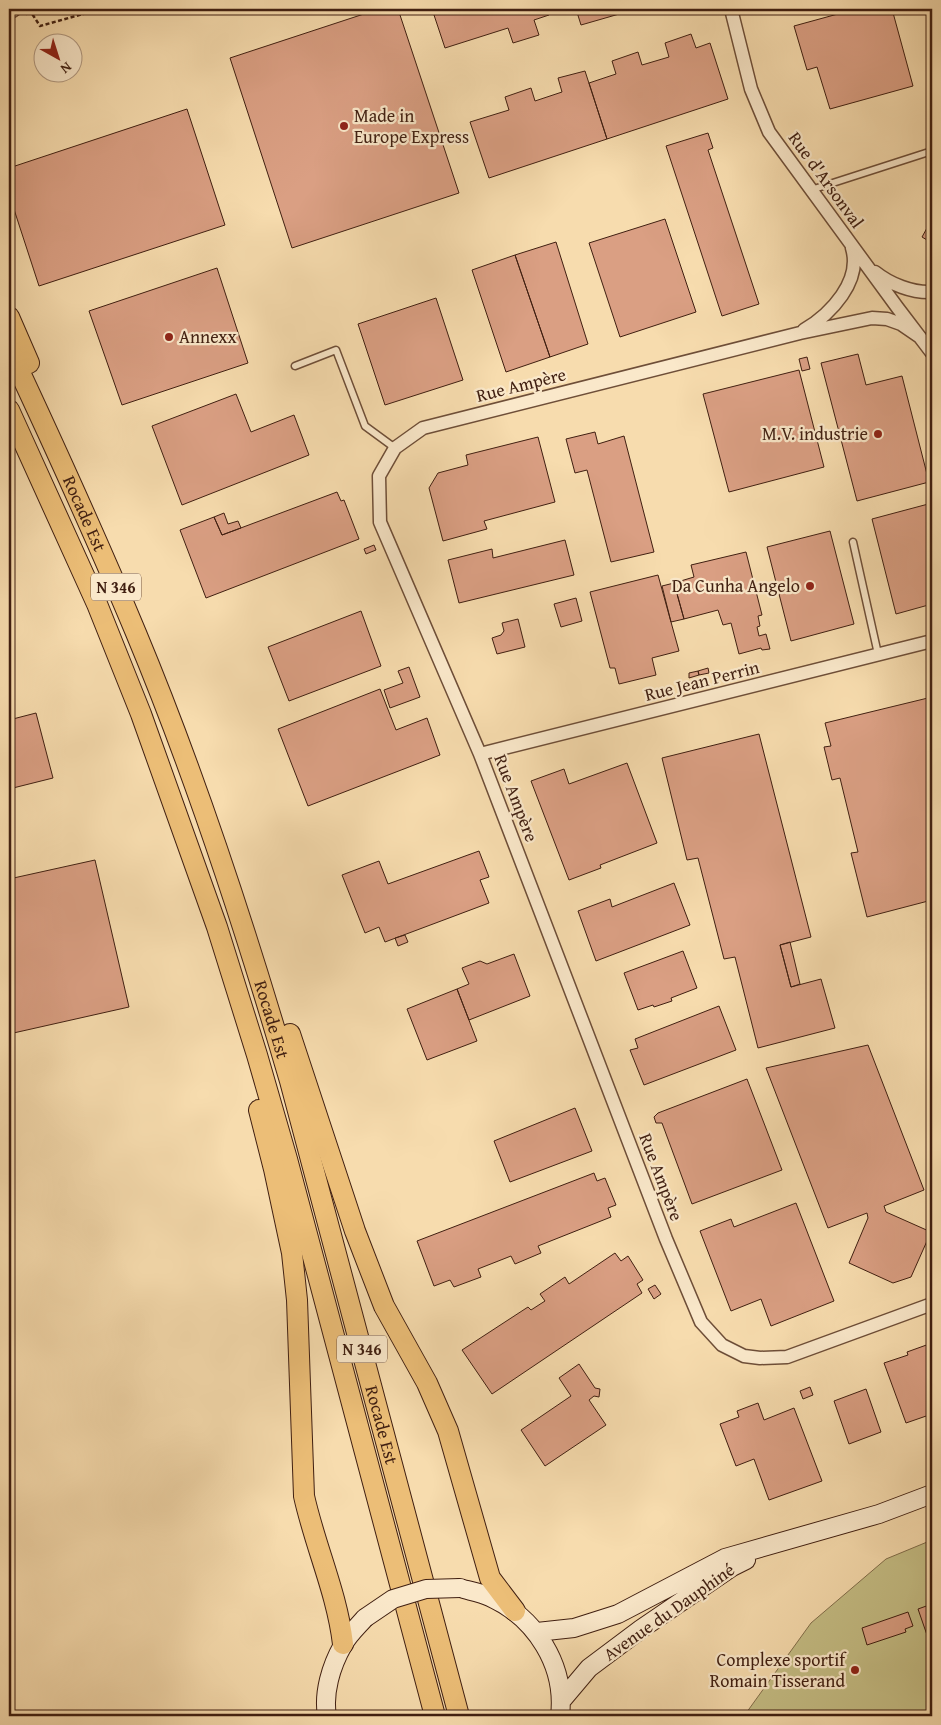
<svg xmlns="http://www.w3.org/2000/svg" width="941" height="1725" font-family="'Gentium Book Plus',serif">
<style>
.green{fill:#c5be85;stroke:#826e4b}
.building{fill:#da9f83;stroke:#401f11}
.lines{fill:none;stroke-linecap:round;stroke-linejoin:round}
.service-casing{stroke:#6e4e38;stroke-width:9}
.minor-casing{stroke:#6e4e38;stroke-width:15}
.tertiary-casing{stroke:#6e4e38;stroke-width:18}
.secondary-casing{stroke:#401f11;stroke-width:20}
.trunk-casing{stroke:#401f11;stroke-width:22}
.path{stroke:#401f11;stroke-width:2.5;stroke-dasharray:4 2.5;stroke-linecap:butt}
.service{stroke:#fae8ca;stroke-width:6}
.minor{stroke:#fae8ca;stroke-width:12}
.tertiary{stroke:#fae8ca;stroke-width:15}
.secondary{stroke:#fae8ca;stroke-width:18}
.trunk{stroke:#ecbe77;stroke-width:20}
.secondary-bridge-casing{stroke:#401f11;stroke-width:20;stroke-linecap:butt}
.secondary-bridge{stroke:#fae8ca;stroke-width:18}
.poi-dot{fill:#8f2418;stroke:#fae8ca;stroke-width:2}
.labels{text-anchor:middle;stroke-width:4.5;stroke-linejoin:round;paint-order:stroke}
.shield{fill:#fae8ca;stroke:#785b48;stroke-width:1}
.shield-label{font-size:16px;font-weight:bold;fill:#401f11}
.poi-label{font-size:18px;fill:#401f11;stroke:#fae8ca;text-anchor:end}
.street-label{font-size:18px;fill:#401f11;stroke:#fae8ca}
</style>
<rect width="100%" height="100%" fill="#f7dcae"/>
<filter id="stains"><feTurbulence type="fractalNoise" baseFrequency=".004" numOctaves="4"/><feColorMatrix values="0 0 0 0 .2 0 0 0 0 .09 0 0 0 0 .02 0 0 0 .5 -.17"/></filter>
<radialGradient id="worn" r=".72"><stop offset=".6" stop-color="#630" stop-opacity="0"/><stop offset="1" stop-color="#630" stop-opacity=".3"/></radialGradient>
<path class="green" d="M932 1540V1716H744L811 1623 886 1559Z"/>
<path class="building" d="M379 9H398L459 193 292 248 230 58Z
M432 9H547L549 15 534 20 539 35 513 43 508 28 445 48Z
M576 9H633V10L581 25Z
M856 9H892L913 86 830 109 817 67 807 70 794 26Z
M691 34 696 48 710 43 728 99 607 139 589 83 616 74 612 61 638 52 642 65 669 57 665 43Z
M585 71 607 139 489 178 470 122 509 110 505 97 531 88 535 101 562 92 558 78Z
M187 109 225 225 39 286 9 194V168Z
M708 133 713 148 708 150 759 304 722 316 666 146Z
M665 219 696 312 620 337 589 243Z
M932 219V243L922 237Z
M556 242 588 344 550 357 515 255Z
M515 255 550 357 506 372 472 270Z
M217 268 248 363 122 405 89 311Z
M436 298 463 380 385 405 358 324Z
M858 354 866 385 902 376 929 482 857 501 821 363Z
M807 357 810 369 802 371 799 359Z
M799 370 824 467 729 492 703 394Z
M236 394 251 432 294 415 309 455 182 505 152 426Z
M595 432 598 444 624 436 654 552 611 562 587 470 575 473 566 439Z
M538 437 555 502 484 521 487 529 443 541 429 488 438 473 468 465 466 455Z
M337 492 341 501 344 500 359 539 206 598 180 530 214 517 222 535Z
M932 503V604L896 614 872 519Z
M224 513 228 524 238 521 241 528 222 535 214 517Z
M830 531 854 624 791 641 767 547Z
M565 540 574 575 459 603 448 560 492 549 493 558Z
M374 545 376 550 366 554 364 549Z
M746 552 762 615 758 616 760 626 757 627 759 636 766 634 770 649 762 650 761 648 739 654 731 623 723 625 718 610 684 619 674 583 694 577 691 565Z
M658 575 679 651 652 658 656 675 619 684 615 668H610L590 592Z
M674 583 684 619 671 622 662 586Z
M576 598 582 621 561 627 554 604Z
M361 611 381 666 289 701 268 647Z
M518 619 525 647 497 654 492 638 501 635 504 631 502 623Z
M409 667 420 697 390 708 384 690 403 683 398 671Z
M708 668 709 673 699 675 698 671Z
M698 671 699 675 689 678V673Z
M380 689 396 730 427 718 440 755 308 806 278 729Z
M932 697V900L867 917 851 853 858 852 840 778 832 780 824 747 831 746 825 723Z
M36 713 53 778 9 789V720Z
M759 734 811 937 780 945 791 987 821 979 835 1028 758 1048 735 957 724 959 698 858 687 860 662 758Z
M627 763 657 843 600 865 601 868 569 880 531 781 564 769 569 784Z
M479 851 489 877 480 880 489 903 385 942 379 927 365 933 342 875 379 861 388 884Z
M95 860 129 1007 9 1034V879Z
M674 883 690 925 596 961 578 911 610 899 612 907Z
M405 935 408 942 398 946 395 938Z
M790 942 800 984 791 987 780 945Z
M683 951 697 988 671 998 672 1001 654 1007 653 1005 638 1010 624 973Z
M514 954 530 996 469 1020 457 989 469 984 462 968 480 961 487 964Z
M457 989 477 1041 427 1060 407 1009Z
M719 1006 736 1050 644 1085 630 1050 638 1048 635 1039Z
M868 1045 924 1190 884 1206 886 1212 931 1232 911 1277 893 1283 849 1263 868 1218 867 1213 828 1228 766 1068Z
M747 1079 782 1170 692 1204 662 1123H656L654 1117 658 1113Z
M575 1108 592 1151 510 1182 494 1141Z
M594 1173 597 1181 605 1178 616 1205 608 1208 611 1217 538 1246 541 1253 515 1264 511 1256 478 1269 481 1277 454 1287 450 1280 434 1286 417 1241Z
M796 1203 834 1301 771 1326 761 1299 731 1311 700 1231 731 1219 734 1227Z
M615 1253 621 1261 628 1256 643 1280 637 1284 642 1293 492 1394 462 1350 528 1307 531 1310 545 1301 540 1294 565 1277 569 1284Z
M655 1285 661 1294 654 1299 648 1289Z
M932 1343V1414L906 1423 884 1363 908 1355 907 1352Z
M579 1364 595 1388 600 1389 599 1397 594 1396 589 1400 606 1425 545 1466 521 1430 571 1396 559 1378Z
M810 1387 813 1395 803 1399 800 1391Z
M866 1389 881 1432 849 1444 834 1401Z
M758 1403 764 1420 794 1408 822 1481 769 1500 754 1459 736 1466 720 1424 739 1417 737 1411Z
M932 1604V1633L927 1635 918 1609Z
M908 1612 913 1626 905 1629 906 1632 867 1645 862 1628Z"/>
<g class="lines">
<defs>
<path id="service" d="M811 190 932 151
M295 366 336 350 365 426 395 448
M853 542 878 654"/>
<path id="minor" d="M731 9 751 89 769 132 897 307 932 353
M875 272C890 284 912 293 932 292
M804 330C831 314 862 281 852 248
M920 337 901 324 887 319 872 318 800 333 423 428 395 448 379 476 380 522 480 754 666 1239 701 1322 722 1345 744 1356 760 1358 787 1357 932 1304
M480 754 932 641"/>
<path id="tertiary" d="M9 11 13 9"/>
<path id="secondary" d="M460 1588C470 1591 481 1593 490 1597 536 1618 566 1666 560 1716
M537 1632 574 1628 618 1614 725 1558 879 1514 932 1494
M562 1700 589 1668 641 1629 732 1567 746 1560
M327 1716C323 1693 331 1666 343 1645 348 1635 357 1627 365 1618"/>
<g id="trunk">
<path d="M9 317 29 363"/>
<path id="s1" d="M9 349C53 443 96 537 136 633 197 779 246 930 290 1081L459 1716"/>
<path d="M9 410 97 604 141 714 217 927 257 1055 287 1159 435 1716"/>
<path d="M290 1034 355 1231 384 1306 427 1383 448 1431 490 1578 515 1611"/>
<path d="M259 1110 274 1169 292 1253 297 1300 304 1496C315 1546 337 1593 343 1644"/>
</g>
</defs>
<use href="#service" class="service-casing"/>
<use href="#minor" class="minor-casing"/>
<use href="#tertiary" class="tertiary-casing"/>
<use href="#secondary" class="secondary-casing"/>
<use href="#trunk" class="trunk-casing"/>
<path class="path" d="M29 9 40 26 101 9
M26 14 40 9"/>
<use href="#service" class="service"/>
<use href="#minor" class="minor"/>
<use href="#tertiary" class="tertiary"/>
<use href="#secondary" class="secondary"/>
<use href="#trunk" class="trunk"/>
<defs>
<path id="secondary-bridge" d="M365 1618 393 1599 426 1589 460 1588"/>
</defs>
<use href="#secondary-bridge" class="secondary-bridge-casing"/>
<use href="#secondary-bridge" class="secondary-bridge"/>
</g>
<g class="poi-dot">
<circle cx="344" cy="126" r="5"/>
<circle cx="169" cy="337" r="5"/>
<circle cx="878" cy="434" r="5"/>
<circle cx="810" cy="586" r="5"/>
<circle cx="855" cy="1670" r="5"/>
</g>
<g class="labels">
<g class="shield">
<rect x="91" y="573.5" width="50" height="27" rx="4"/>
<rect x="337" y="1335.5" width="50" height="27" rx="4"/>
</g>
<g class="shield-label">
<text x="116" y="593">N 346</text>
<text x="362" y="1355">N 346</text>
</g>
<g class="poi-label">
<text x="354" y="122" text-anchor="start">Made in<tspan x="354" dy="21">Europe Express</tspan></text>
<text x="179" y="343" text-anchor="start">Annexx</text>
<text x="868" y="440">M.V. industrie</text>
<text x="800" y="592">Da Cunha Angelo</text>
<text x="845" y="1666">Complexe sportif<tspan x="845" dy="21">Romain Tisserand</tspan></text>
</g>
<g class="street-label">
<text transform="translate(826 180) rotate(54)" y="6">Rue d'Arsonval</text>
<text transform="translate(521 385) rotate(-14)" y="6">Rue Ampère</text>
<text dy="6" stroke="none"><textPath href="#s1" startOffset="181">Rocade Est</textPath></text>
<text transform="translate(702 681) rotate(-14)" y="6">Rue Jean Perrin</text>
<text transform="translate(516 798) rotate(69)" y="6">Rue Ampère</text>
<text dy="6" stroke="none"><textPath href="#s1" startOffset="721">Rocade Est</textPath></text>
<text transform="translate(661 1177) rotate(69)" y="6">Rue Ampère</text>
<text dy="6" stroke="none"><textPath href="#s1" startOffset="1141">Rocade Est</textPath></text>
<text transform="translate(669 1612) rotate(-35)" y="6">Avenue du Dauphiné</text>
</g>
</g>
<rect width="941" height="1725" fill="none" stroke="#f7dcae" stroke-width="30"/>
<rect x="10" y="10" width="921" height="1705" fill="none" stroke="#401f11" stroke-width="2.5"/>
<rect x="15" y="15" width="911" height="1695" fill="none" stroke="#401f11"/>
<g transform="translate(58 58) rotate(141)"><circle r="24" fill="#fae8ca" stroke="#b09880"/>
<path d="M0-4L9 19L0 12L-9 19Z" fill="#8f2418"/>
<text y="-8" font-size="14" font-weight="bold" text-anchor="middle" fill="#401f11">N</text>
</g>
<rect width="100%" height="100%" filter="url(#stains)"/>
<rect width="100%" height="100%" fill="url(#worn)"/>
</svg>
